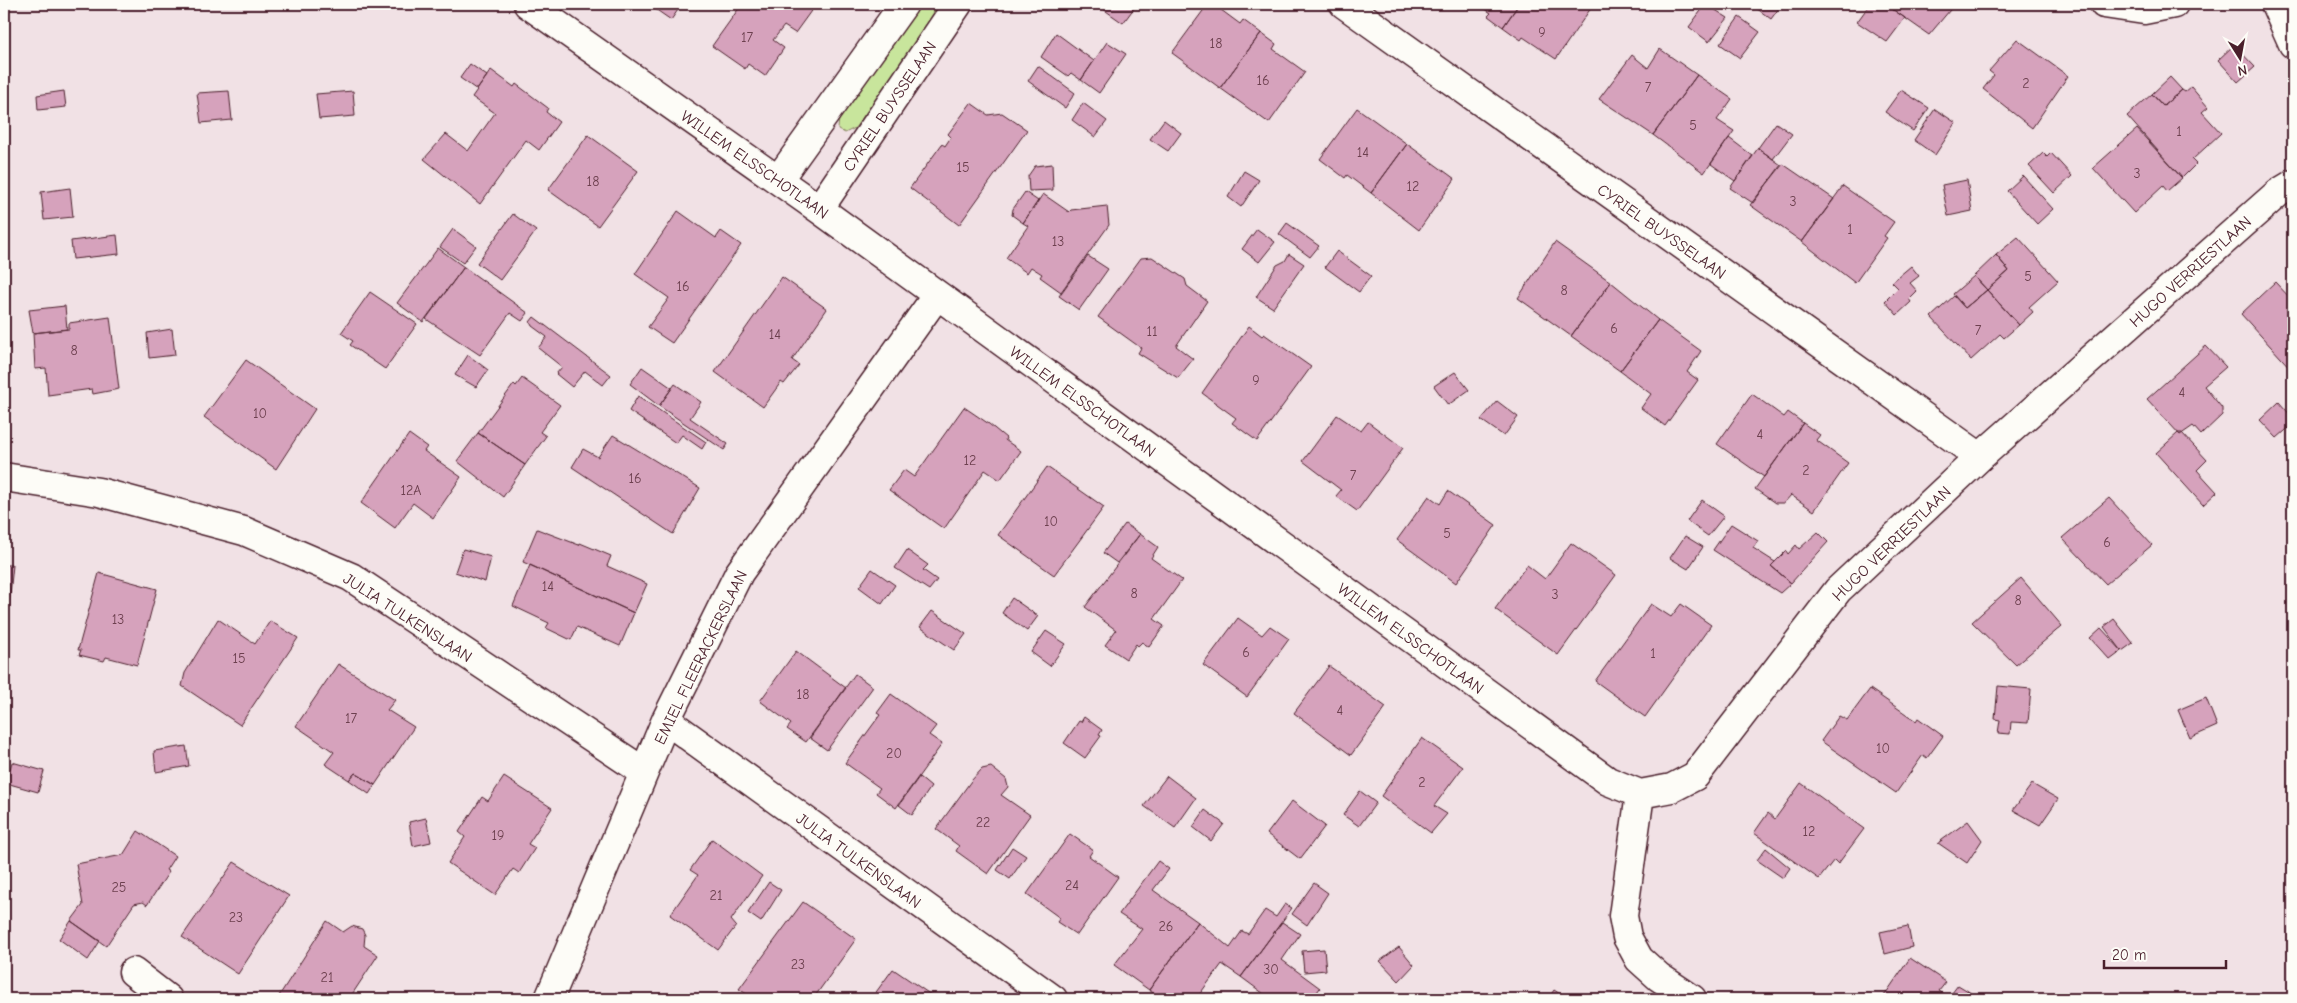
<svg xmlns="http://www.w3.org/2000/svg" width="2297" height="1003" font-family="'Comic Neue',sans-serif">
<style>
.green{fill:#c8e59c;stroke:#898264}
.building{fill:#d6a2bc;stroke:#4a1f2b}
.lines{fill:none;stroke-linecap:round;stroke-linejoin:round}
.minor-casing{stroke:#4a1f2b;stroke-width:31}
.minor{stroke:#fdfcf7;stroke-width:28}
.labels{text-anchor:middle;stroke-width:4;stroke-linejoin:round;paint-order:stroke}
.number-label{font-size:14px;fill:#6d404f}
.street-label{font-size:16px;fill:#4a1f2b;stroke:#fdfcf7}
</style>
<rect width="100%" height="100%" fill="#f1e1e5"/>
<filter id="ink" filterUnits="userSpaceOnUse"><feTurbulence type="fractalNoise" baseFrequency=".02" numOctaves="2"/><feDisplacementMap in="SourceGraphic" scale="10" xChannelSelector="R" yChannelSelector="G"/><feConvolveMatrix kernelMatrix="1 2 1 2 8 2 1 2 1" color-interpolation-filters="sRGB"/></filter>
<g filter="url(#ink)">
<path class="green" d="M918 4H944L855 128 845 133 838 129 839 118Z"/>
<path class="building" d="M93 4H150L94 7Z
M648 4H682L671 20Z
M742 4H816L795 33 784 26 773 40 784 48 765 76 748 64 745 69 712 46Z
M1096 4H1137L1123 23Z
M1208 4H1213L1240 24 1243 20 1261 33 1220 88 1172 53Z
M1478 4H1519L1503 27 1488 16 1491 13Z
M1519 4H1585L1591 8 1556 59 1523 37 1521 40 1503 27Z
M1706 4 1728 18 1709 42 1689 27Z
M1753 4H1782L1771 19 1752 5Z
M1870 4H1885L1905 18 1887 42 1857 22Z
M1885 4H1955L1929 35Z
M1739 17 1760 32 1740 58 1720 44Z
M1056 33 1094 61 1081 80 1071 73 1068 76 1041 57Z
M1261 33 1276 44 1273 49 1305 72 1269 123 1220 88Z
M2017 39 2068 76 2032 128 1983 89 1994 75 1989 71Z
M1107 42 1126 54 1099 93 1081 80Z
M2234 45 2255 67 2238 82 2218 60Z
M1660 49 1697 75 1653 135 1599 99 1632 55 1648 68Z
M470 64 487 76 477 90 460 78Z
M1038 66 1075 93 1065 108 1028 81Z
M491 70 514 87 516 84 548 108 546 112 559 122 539 150 526 140 480 204 424 159 446 134 468 151 495 113 472 97Z
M1697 75 1732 99 1717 120 1734 131 1704 173 1653 135Z
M2170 77 2182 90 2163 106 2152 94Z
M2191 87 2208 107 2202 112 2221 133 2192 160 2196 164 2182 178 2127 116 2152 94 2163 106 2182 90 2185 92Z
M1901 90 1929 108 1913 131 1885 112Z
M64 91 66 107 38 110 37 95Z
M229 91 232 120 201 123 197 93Z
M353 91 355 116 319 119 316 94Z
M971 103 988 115 1002 113 1027 130 959 225 910 188 942 144 945 146 951 137 948 134Z
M1083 103 1107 121 1095 137 1072 120Z
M1357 108 1407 144 1371 193 1347 175 1345 178 1320 159Z
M1935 109 1956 123 1935 155 1914 140Z
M1164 120 1181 133 1168 151 1150 139Z
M1776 123 1792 134 1773 159 1758 148Z
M2137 129 2182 178 2167 191 2163 186 2134 213 2093 168Z
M588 135 638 171 598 226 548 190Z
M1729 138 1753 156 1735 181 1711 164Z
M1407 144 1455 179 1419 230 1371 193Z
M1758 148 1781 165 1753 203 1730 188Z
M2043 153 2047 157 2051 153 2072 176 2054 193 2029 166Z
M1052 164 1053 190 1029 191 1028 176 1035 166Z
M1783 164 1834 199 1802 242 1750 205Z
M1244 171 1259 180 1241 207 1228 197Z
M2023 176 2053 209 2037 224 2007 191Z
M1967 180 1972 211 1948 216 1942 185Z
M1843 186 1894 222 1884 236 1887 238 1855 283 1802 242Z
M70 188 73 217 44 220 41 192Z
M1025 192 1038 201 1023 223 1012 215 1013 209Z
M1043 194 1069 212 1071 210 1107 206 1109 225 1061 292 1040 277 1042 274 1031 267 1027 273 1006 258 1028 226 1023 223Z
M678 211 716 238 721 231 741 245 672 343 648 327 669 298 635 274Z
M513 214 536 231 500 280 477 263Z
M1287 223 1319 246 1310 257 1279 234Z
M453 229 476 246 463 263 440 247Z
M1257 229 1275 242 1259 262 1242 249Z
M117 235 119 254 73 259 71 241Z
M2018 237 2058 281 2029 307 2033 312 2019 325 1987 290 2009 271 1996 255Z
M1555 242 1611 282 1571 336 1518 298Z
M438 248 464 267 423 322 397 303Z
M1337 251 1371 276 1359 292 1325 267Z
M1289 254 1304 264 1273 308 1256 297 1277 265 1285 261Z
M1996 255 2009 271 1987 290 1974 276Z
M1088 256 1108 269 1079 310 1059 296Z
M1152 257 1185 279 1187 286 1207 301 1176 346 1193 359 1178 378 1138 353 1141 348 1098 317 1141 258Z
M1911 266 1919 276 1910 283 1917 291 1909 299 1911 302 1897 315 1885 301 1898 288 1892 282Z
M464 267 528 313 522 321 510 313 480 355 426 319Z
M1974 276 1987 290 1965 308 1953 294Z
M782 277 827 309 792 360 799 365 784 384 781 382 763 407 715 372Z
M1611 282 1658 320 1620 371 1571 336Z
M2275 282 2293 301 2292 370 2241 314Z
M1987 290 2019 325 2004 338 2000 334 1971 360 1931 317 1954 296 1965 308Z
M370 292 417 324 385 369 350 345 353 341 341 333Z
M65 306 67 329 33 333 29 310Z
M110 317 119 389 93 394 92 389 48 395 46 368 35 369 33 333 69 329V323Z
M534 317 611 375 603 385 585 371 572 387 556 374 562 367 538 348 547 337 532 326 530 322Z
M1658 320 1701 351 1687 372 1698 380 1665 426 1641 408 1651 394 1620 371Z
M1249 326 1262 336 1264 334 1311 367 1257 441 1232 423 1236 418 1202 393Z
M172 329 175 355 149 358 147 333Z
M2206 346 2226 367 2204 386 2222 408V415L2201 435 2193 426 2180 435 2147 399Z
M468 355 488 370 476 387 455 375Z
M246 360 315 409 276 469 204 417Z
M642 367 672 388 659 406 630 384Z
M1455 372 1469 390 1448 405 1434 386Z
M522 378 560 405 540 432 546 436 525 465 478 433 514 384 516 386Z
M675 384 701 402 690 418 728 444 724 450 659 406Z
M1752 394 1784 417 1788 412 1803 423 1764 477 1717 444Z
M638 396 706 442 702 449 682 435 676 443 629 411Z
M1497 401 1518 417 1504 436 1481 420Z
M2279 402 2293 418V424L2277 438 2260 420Z
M964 407 989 424 1006 438 1005 440 1021 451 1000 480 985 470 944 529 889 490 904 470 914 477Z
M1337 415 1361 431 1368 422 1403 448 1357 511 1336 496 1341 490 1303 461Z
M1803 423 1820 435 1816 440 1848 463 1814 511 1791 495 1784 503H1775L1755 489Z
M478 433 525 465 503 497 457 461Z
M2178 433H2182L2207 460 2197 470 2217 492 2203 505 2156 453Z
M409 434 427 447 424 451 461 477 433 518 413 503 395 528 361 503Z
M613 435 700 488 673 534 572 467 583 449 598 457Z
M1047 467 1104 507 1054 575 998 535Z
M1448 491 1496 525 1456 583 1397 540 1429 496 1440 504Z
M2109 498 2152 545 2106 584 2062 538Z
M1702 500 1724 516 1708 536 1687 521Z
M1125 524 1140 534 1117 563 1103 553Z
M1731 524 1758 541 1753 548 1775 562 1771 566 1791 583 1780 593 1713 550Z
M537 529 579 545 580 543 611 556 607 566 647 584 634 613 523 562Z
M1818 532 1828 542 1791 583 1771 566 1786 551 1788 554 1796 545 1799 549Z
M1140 534 1158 547 1151 558 1182 580 1154 619 1164 626 1149 647 1142 642 1138 646 1136 644 1126 659 1105 645 1116 630 1085 607Z
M1685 536 1703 547 1688 569 1670 558Z
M1571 543 1616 575 1558 655 1495 609 1527 565 1545 579Z
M463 549 491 557 485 582 455 572Z
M907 550 928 565 923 570 937 580 929 590 895 568Z
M4 565H13L8 614H4Z
M530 565 634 613 620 646 577 627 571 640 546 628 549 623 513 606Z
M872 569 895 585 882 604 859 587Z
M99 573 157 589 137 665 106 657 104 661 79 655 81 650H78Z
M2021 578 2062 626 2016 665 1972 622Z
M1012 598 1038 616 1027 631 1002 613Z
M1651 604 1671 617 1681 604 1711 625 1645 717 1595 681Z
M932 611 966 634 954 650 920 627Z
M1238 618 1262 635 1270 626 1289 639 1247 697 1203 665Z
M218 619 255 644 270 621 298 638 240 725 182 686 185 673Z
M2114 619 2133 643 2122 651 2104 627Z
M2101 628 2122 651 2110 660 2090 638Z
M1046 631 1066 644 1050 666 1031 652Z
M796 651 846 688 806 742 787 729 791 724 760 701Z
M338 664 395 700 387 710 414 727 375 785 355 773 349 780 325 764 334 752 296 726Z
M1329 666 1386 707 1351 755 1294 713Z
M855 674 873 687 827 750 810 738Z
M1998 686 2031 689 2028 723 2011 722 2010 734 1998 733 2000 720 1995 719Z
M1870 689 1916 721 1918 718 1943 736 1927 758 1923 755 1896 793 1821 741 1839 716 1847 720Z
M891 694 936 726 929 735 942 744 896 808 876 793 880 788 845 763 880 715 877 713Z
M2206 698 2217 726 2190 738 2178 710Z
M1084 717 1102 730 1099 735 1101 736 1085 758 1064 743 1079 721 1081 722Z
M1422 738 1463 767 1434 806 1447 814 1431 833 1381 796Z
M186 746 189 766 156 772 154 751Z
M12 762 44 771 38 792 6 783Z
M991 767 1006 779 1008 787 1001 795 1030 815 988 874 956 851 959 846 936 829 971 781 982 769Z
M355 773 375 785 369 794 349 780Z
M1167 776 1196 798 1175 828 1144 806Z
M504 777 552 808 528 844 535 848 519 873 513 869 495 895 448 863 465 837 459 832 482 797 488 801Z
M919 777 931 787 912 815 899 805Z
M1801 783 1864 829 1838 864 1834 860 1819 879 1754 833 1768 813 1775 819Z
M2032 784 2058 799 2040 825 2013 810Z
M1360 791 1376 803 1359 826 1343 815Z
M1292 801 1325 826 1300 859 1267 834Z
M1205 810 1224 824 1211 841 1193 827Z
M426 818 431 842 413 846 409 822Z
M1968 821 1982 840 1967 863 1938 843Z
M138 831 175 856 166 870 169 872 147 905 143 902 134 904 106 946 71 921 83 905 76 864 123 855Z
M1070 834 1093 850 1089 856 1118 877 1077 935 1057 922 1060 918 1027 894Z
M712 839 762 876 731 920 736 926 718 950 670 915 698 875 690 870Z
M1012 847 1026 856 1010 879 997 870Z
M1766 848 1790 868 1783 878 1757 860Z
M1158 861 1169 869 1153 890 1198 922 1149 990 1114 965 1142 929 1119 914Z
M234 862 289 896 238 974 182 937Z
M769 882 781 890 761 922 748 913Z
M1314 883 1328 893 1307 925 1292 914Z
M803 902 856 939 813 999H754L739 989Z
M1285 904 1292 908 1241 977 1222 964 1196 999H1161L1149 990 1198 922 1230 948 1242 931 1248 934 1265 910 1276 917Z
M71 921 100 941 88 960 59 939Z
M327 921 343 932 352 926 362 929 365 935 364 946 378 955 349 999H277Z
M1282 922 1300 934 1282 960 1320 988 1312 999H1260L1264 994 1241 977Z
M1908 926 1912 947 1885 954 1880 932Z
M1399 947 1414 965 1399 981 1380 961Z
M1324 949 1326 970 1304 972 1302 951Z
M1910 958 1946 982 1939 991 1949 997 1958 985 1968 991 1963 999H1882Z
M893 969 937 999H871Z
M1554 990 1568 999H1548Z
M1968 991 1979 999H1963Z"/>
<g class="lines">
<defs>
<path id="minor" d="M528 4 819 209 1608 781 1640 794
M1344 4 1980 457
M2104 4 2144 10 2174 4
M2275 4 2293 44
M778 180 904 4
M819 209 958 4
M4 477 99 492 244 531 351 577 644 772
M666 720 1053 999
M133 972 168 999
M549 999 666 720 739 573 937 295
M1692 999 1659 977 1639 959 1627 937 1623 916 1640 794 1672 788 1695 776 1838 590 1980 457 2278 193 2293 184"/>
</defs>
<use href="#minor" class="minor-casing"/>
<use href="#minor" class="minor"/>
</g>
</g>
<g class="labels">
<g class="number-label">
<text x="1542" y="37">9</text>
<text x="747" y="42">17</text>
<text x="1216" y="48">18</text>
<text x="1263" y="85">16</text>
<text x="2026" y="88">2</text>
<text x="1648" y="92">7</text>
<text x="1693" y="130">5</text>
<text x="2179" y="136">1</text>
<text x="1363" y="157">14</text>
<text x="963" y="172">15</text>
<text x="2137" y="178">3</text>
<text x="593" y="186">18</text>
<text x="1413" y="191">12</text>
<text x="1793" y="206">3</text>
<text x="1850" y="234">1</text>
<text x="1058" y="246">13</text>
<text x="2028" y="281">5</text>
<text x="683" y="291">16</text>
<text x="1564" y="295">8</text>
<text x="1614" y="333">6</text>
<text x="1978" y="335">7</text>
<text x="1152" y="336">11</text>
<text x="775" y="339">14</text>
<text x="74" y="355">8</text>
<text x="1256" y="385">9</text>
<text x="2182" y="397">4</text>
<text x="260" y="418">10</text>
<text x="1760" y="439">4</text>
<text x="970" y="465">12</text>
<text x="1806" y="475">2</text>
<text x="1353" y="480">7</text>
<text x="635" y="483">16</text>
<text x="411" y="495">12A</text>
<text x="1051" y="526">10</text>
<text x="1447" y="538">5</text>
<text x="2107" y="547">6</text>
<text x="548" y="591">14</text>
<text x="1134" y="598">8</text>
<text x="1555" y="599">3</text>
<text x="2018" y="605">8</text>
<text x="118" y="624">13</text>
<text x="1246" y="657">6</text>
<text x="1653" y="658">1</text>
<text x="239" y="663">15</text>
<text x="803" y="699">18</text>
<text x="1340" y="715">4</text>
<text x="351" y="723">17</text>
<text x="1883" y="753">10</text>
<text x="894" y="758">20</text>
<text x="1422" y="787">2</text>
<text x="983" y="827">22</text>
<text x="1809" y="836">12</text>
<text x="498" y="840">19</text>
<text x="1072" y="890">24</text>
<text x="119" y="892">25</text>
<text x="716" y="900">21</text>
<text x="236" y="922">23</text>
<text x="1166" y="931">26</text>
<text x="798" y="969">23</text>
<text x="1271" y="974">30</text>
<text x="327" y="982">21</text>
</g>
<g class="street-label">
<text transform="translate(889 106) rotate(-56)" y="6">CYRIEL BUYSSELAAN</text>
<text transform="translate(755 164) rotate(35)" y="6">WILLEM ELSSCHOTLAAN</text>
<text transform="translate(1662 231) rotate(35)" y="6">CYRIEL BUYSSELAAN</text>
<text transform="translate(2190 271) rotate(-42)" y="6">HUGO VERRIESTLAAN</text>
<text transform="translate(1083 401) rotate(36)" y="6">WILLEM ELSSCHOTLAAN</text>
<text transform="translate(1891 543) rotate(-44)" y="6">HUGO VERRIESTLAAN</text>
<text transform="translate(408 617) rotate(33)" y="6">JULIA TULKENSLAAN</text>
<text transform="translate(1411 638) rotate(36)" y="6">WILLEM ELSSCHOTLAAN</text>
<text transform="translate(700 657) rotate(-64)" y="6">EMIEL FLEERACKERSLAAN</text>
<text transform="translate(859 860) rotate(36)" y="6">JULIA TULKENSLAAN</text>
</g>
</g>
<rect width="2297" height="1003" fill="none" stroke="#fdfcf7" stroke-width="20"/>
<rect x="10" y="10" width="2277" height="983" fill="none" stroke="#4a1f2b" stroke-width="2" filter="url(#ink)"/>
<g transform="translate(2240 58) rotate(169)" stroke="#fdfcf7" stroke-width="4" paint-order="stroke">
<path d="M0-4L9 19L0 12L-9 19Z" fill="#4a1f2b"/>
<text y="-8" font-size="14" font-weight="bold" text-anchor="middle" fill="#4a1f2b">N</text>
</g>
<path d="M2104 960v8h122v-8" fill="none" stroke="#4a1f2b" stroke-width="2.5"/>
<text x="2112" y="960" font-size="15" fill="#4a1f2b" stroke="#fdfcf7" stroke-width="4" paint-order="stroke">20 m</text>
</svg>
